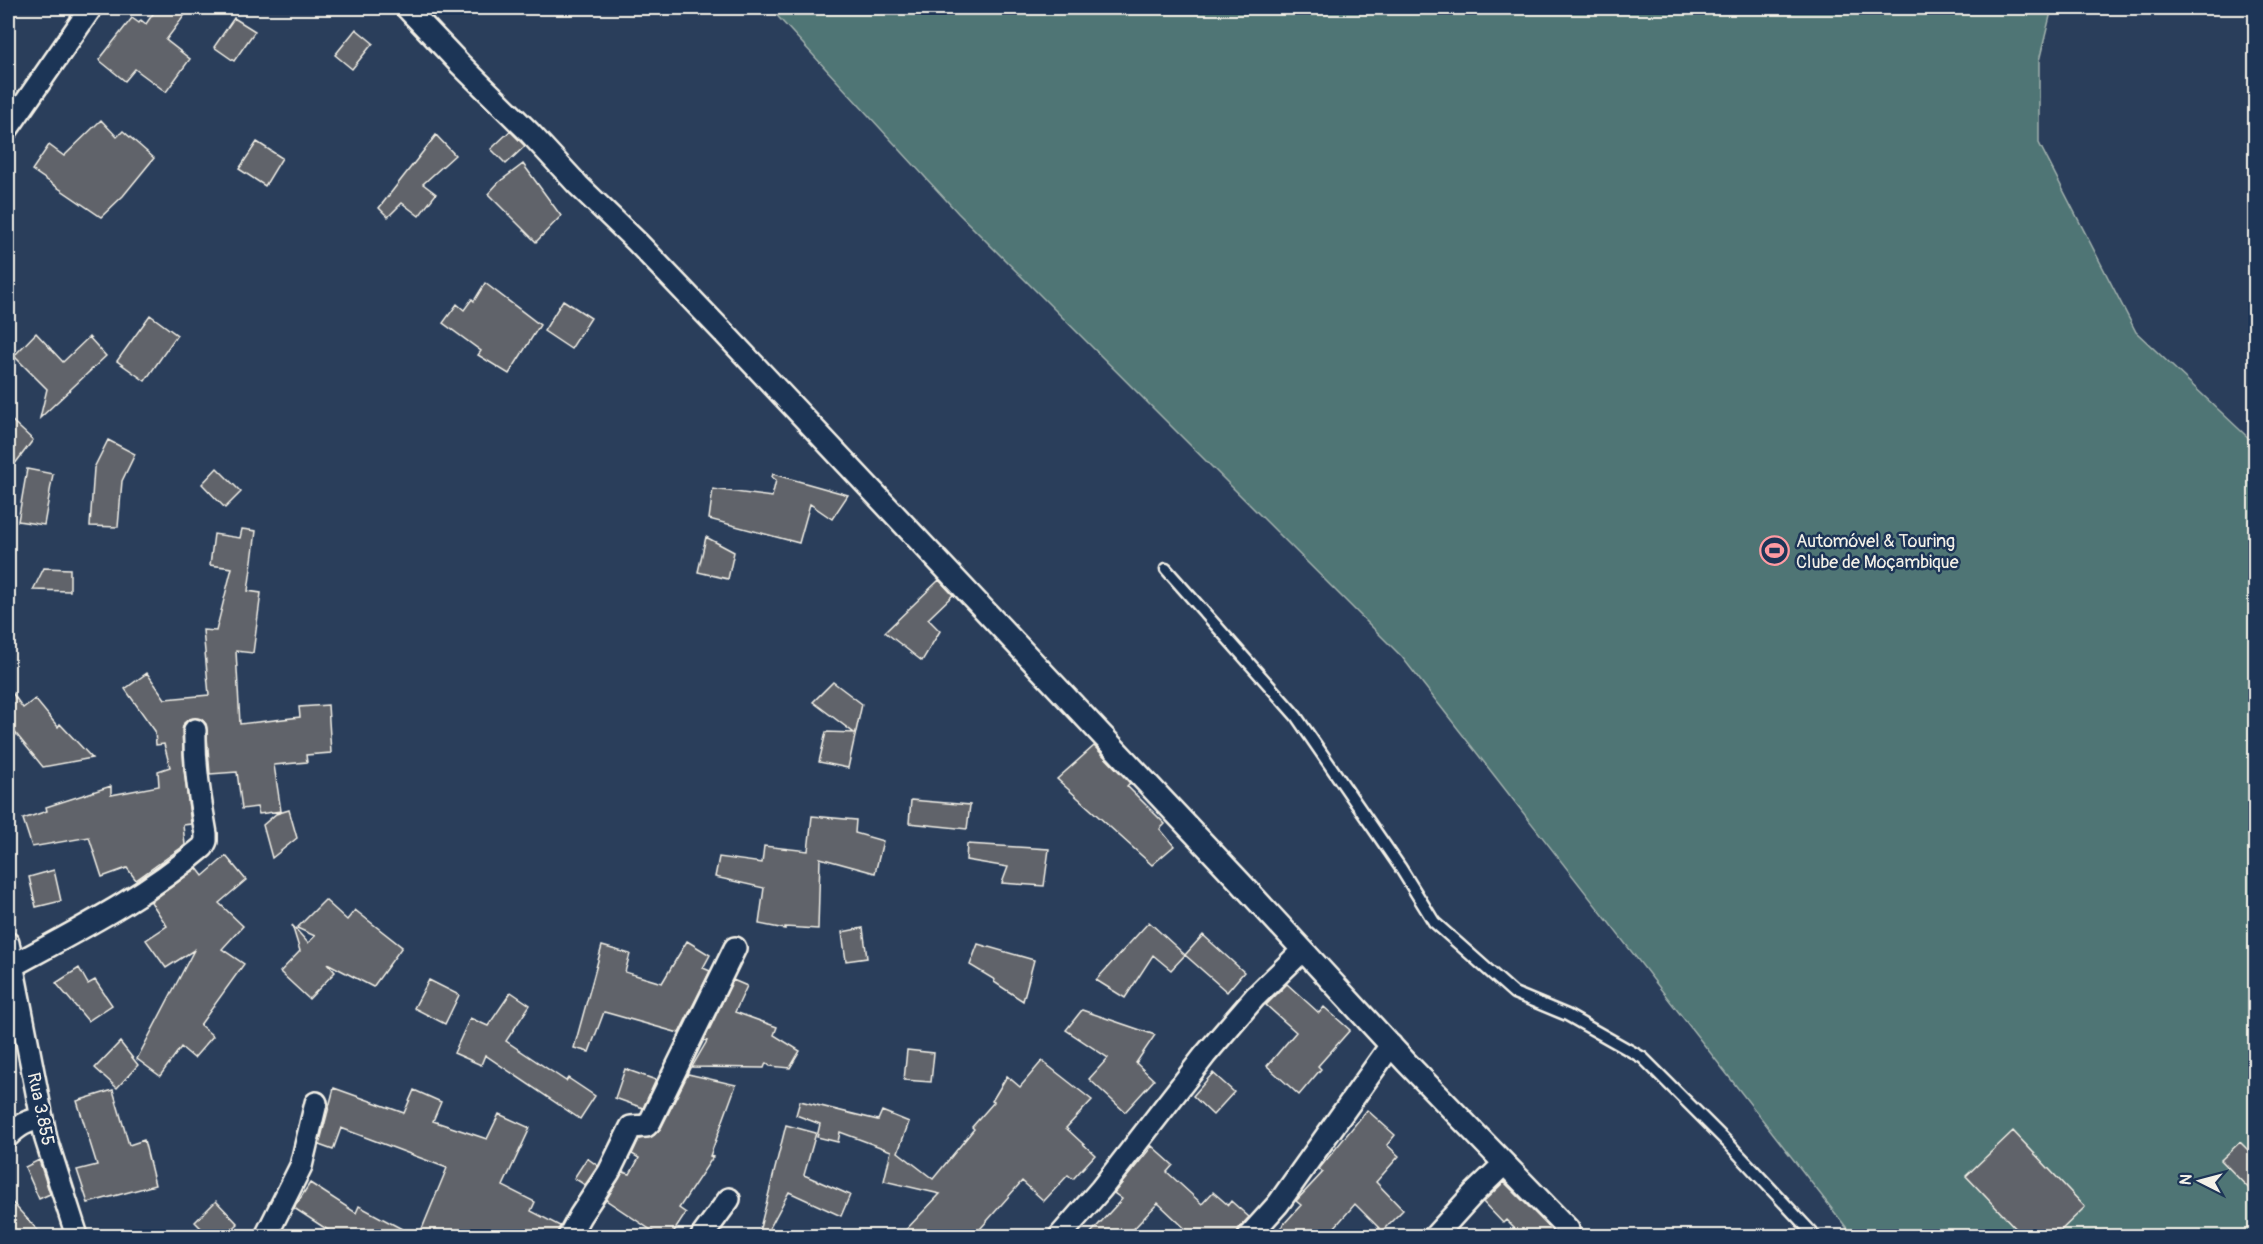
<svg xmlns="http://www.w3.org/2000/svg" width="2263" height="1244" font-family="Pangolin,sans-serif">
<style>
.green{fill:#507475;stroke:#a2b2ae;stroke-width:1.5}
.building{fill:#60646a;stroke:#f4f1e8;stroke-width:1.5}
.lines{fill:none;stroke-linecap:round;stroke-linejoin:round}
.lane-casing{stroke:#f4f1e8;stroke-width:15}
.street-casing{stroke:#f4f1e8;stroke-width:26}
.lane{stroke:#1d3557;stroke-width:10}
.street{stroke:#1d3557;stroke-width:21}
.labels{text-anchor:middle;stroke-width:5;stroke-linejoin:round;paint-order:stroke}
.poi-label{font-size:18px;fill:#f4f1e8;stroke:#1d3557;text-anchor:start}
.street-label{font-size:18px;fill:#f4f1e8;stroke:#1d3557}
</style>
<rect width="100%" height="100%" fill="#2a3e5b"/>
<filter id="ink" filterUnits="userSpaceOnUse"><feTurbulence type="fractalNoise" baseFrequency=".0167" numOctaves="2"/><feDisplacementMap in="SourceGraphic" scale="12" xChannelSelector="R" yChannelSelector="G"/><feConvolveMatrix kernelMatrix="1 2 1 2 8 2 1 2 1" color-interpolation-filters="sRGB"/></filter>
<g filter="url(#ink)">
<path class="green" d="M770 8H2052L2039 61V143L2136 332 2255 444V1236H1853L1402 657 958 213Z"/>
<path class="building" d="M157 8H190L166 40 190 59 166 92 135 69 125 81 99 60 132 18 139 23 141 20 146 24Z
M234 18 255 31 234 61 214 47Z
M356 29 373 43 352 69 335 55Z
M101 120 117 137 123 131 154 158 123 196 101 217 32 170 49 145 64 156Z
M510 131 525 146 506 164 491 149Z
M436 135 455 155 423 184 436 194 419 216 402 203 388 217 379 208Z
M257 142 282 158 265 186 239 169Z
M523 164 561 216 536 242 488 194 499 182Z
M485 283 540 325 509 374 478 355 481 351 443 323 457 304 464 310 472 299 474 301Z
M563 300 591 318 571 349 544 331Z
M150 315 177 335 145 381 117 361Z
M36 333 63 362 89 337 106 356 40 418 47 389 14 356Z
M8 417 33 440 8 473Z
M108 440 135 454 122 481 118 527 90 526 94 468Z
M217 468 241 492 225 508 202 484Z
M27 469 53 474 44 525 18 521Z
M773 474 848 495 832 519 810 504 799 543 709 519 713 489 772 497 776 480 772 477Z
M242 529 256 531 248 591 261 593 253 653 236 651 240 724 300 717 299 707 328 705 331 753 306 755 307 762 274 765 281 811 259 814 257 807 242 809 237 772 210 774 206 724 201 719H189L184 723 182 730 184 770 191 824 183 825 185 845 136 880 127 868 102 877 89 837 32 847 23 819 47 811 46 807 111 786V795L159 786 158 771 170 767 164 744 156 745 155 731 125 689 147 673 165 699 209 695 203 630 216 631 232 568 210 565 214 534 240 538Z
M706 537 734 552 728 579 698 572Z
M44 568 70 569V591L33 590Z
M939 580 953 595 928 619 940 631 922 661 885 632Z
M833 682 862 704 848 768 819 762 826 732 854 733 813 702Z
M8 687 23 708 35 699 58 727 60 724 92 758 43 767 8 724Z
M1094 746 1130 783 1127 786 1165 824 1160 829 1174 846 1152 865 1057 779Z
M911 800 970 805 967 829 909 823Z
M289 810 297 838 272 858 263 825 276 814Z
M812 816 856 820 855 833 883 841 875 873 820 858 818 929 785 927V929L759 924 764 888 715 877 719 857 762 863 764 846 808 851Z
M967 844 1049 849 1044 886 1002 883 1008 867 966 860Z
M226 856 246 880 219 903 243 926 222 949 244 964 200 1025 213 1036 194 1058 181 1047 160 1076 137 1059 194 950 166 968 146 940 167 926 151 902 197 868 203 876Z
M54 870 61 901 36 907 29 877Z
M325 900 347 920 355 910 402 947 373 987 327 963 335 972 309 999 280 972 300 951 292 925 308 943 315 936 297 928Z
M1149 922 1185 955 1171 970 1153 955 1125 998 1096 980Z
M863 928 867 958 846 961 842 932Z
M1203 935 1244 972 1227 992 1185 955Z
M687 941 710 955 703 968 710 971 679 1033 604 1012 589 1052 574 1048 602 946 630 954 625 972 662 983Z
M978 944 1034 960 1023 1001 994 982 995 980 970 965Z
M79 968 88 984 95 980 112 1005 88 1021 56 983Z
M429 980 459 995 445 1024 414 1008Z
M733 980 747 986 735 1012 777 1027 774 1035 800 1051 790 1068 770 1066 766 1063 764 1068 692 1067 707 1041 704 1040Z
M1287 984 1319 1013 1324 1007 1350 1030 1318 1066 1321 1069 1299 1095 1267 1066 1296 1032 1266 1005Z
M511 992 530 1005 506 1041 566 1081 568 1078 595 1096 580 1119 485 1055 481 1065 454 1053 470 1018 488 1026Z
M1082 1010 1155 1035 1136 1063 1154 1080 1125 1112 1089 1079 1108 1058 1066 1030Z
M120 1042 138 1065 117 1088 95 1068Z
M907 1050 934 1053 931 1082 904 1080Z
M1042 1061 1092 1100 1066 1128 1095 1155 1073 1179 1068 1175 1044 1201 1022 1181 974 1236H900L940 1194 884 1181 891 1151 840 1132 838 1142 817 1137 820 1124 796 1115 800 1101 878 1120 882 1111 909 1122 898 1152 933 1179 974 1129 972 1127 994 1102 992 1101 1007 1076 1020 1087Z
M625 1069 656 1080 643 1108 615 1098Z
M1213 1073 1234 1092 1213 1115 1193 1096Z
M688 1074 736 1085 710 1156 713 1157 679 1208 686 1213 671 1236H660L606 1200 623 1172 630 1174 639 1158 632 1154 639 1139 654 1135 661 1128Z
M334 1088 404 1113 414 1090 441 1102 433 1121 487 1139 499 1114 530 1128 503 1186 535 1202 531 1211 560 1226 556 1236H419L447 1168 341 1128 333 1150 319 1145Z
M113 1090 129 1145 144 1140 155 1185 88 1203 77 1170 97 1165 77 1101Z
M1367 1110 1395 1135 1387 1145 1399 1156 1376 1182 1403 1210 1382 1231 1355 1204 1327 1236H1273L1301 1205 1296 1201 1323 1172 1319 1169Z
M786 1125 816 1133 804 1175 850 1195 841 1216 789 1192 766 1235 759 1232Z
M2013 1131 2085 1207 2055 1236H2023L1966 1176Z
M2240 1142 2256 1158V1196L2221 1160Z
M1152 1146 1173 1165 1167 1172 1202 1204 1213 1192 1228 1205 1231 1201 1249 1217 1239 1228 1237 1236H1193L1158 1203 1127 1236H1088L1122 1199 1114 1193Z
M587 1158 598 1166 585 1185 574 1178Z
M39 1160 50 1194 39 1199 25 1167Z
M1504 1182 1558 1236H1522L1506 1220 1503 1223 1483 1202Z
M310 1183 356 1213 359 1206 415 1236H337L294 1208Z
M8 1198 43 1236H8Z
M216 1201 238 1224 225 1236H209L195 1222Z"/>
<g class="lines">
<defs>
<path id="lane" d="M1166 569 1296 716 1400 867 1434 922 1514 993 1567 1015 1643 1058 1728 1143 1815 1236"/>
<path id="street" d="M407 8 460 64 529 132 578 185 637 242 725 334 1241 883 1407 1063 1568 1229
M8 128 91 8
M8 943 46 1139 77 1236
M12 966C80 929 144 897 203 847L206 841V834C200 799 194 765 195 730
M8 1136C18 1126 27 1120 42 1119
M266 1236 301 1166 316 1103
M569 1236 580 1216 609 1172 631 1127 646 1126 650 1122 735 948
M702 1236 729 1199
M1060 1236 1101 1189 1205 1055 1255 997 1303 950
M1249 1236 1278 1204 1391 1045
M1435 1236 1473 1194 1504 1164"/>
</defs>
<use href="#lane" class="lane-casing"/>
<use href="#street" class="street-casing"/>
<use href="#lane" class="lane"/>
<use href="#street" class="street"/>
</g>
</g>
<defs>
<symbol id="stadium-ring" viewBox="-11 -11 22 22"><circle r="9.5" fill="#1d3557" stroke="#ff9aa2" stroke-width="1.5"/><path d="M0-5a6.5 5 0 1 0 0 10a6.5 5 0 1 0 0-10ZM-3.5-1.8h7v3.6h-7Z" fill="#ff9aa2"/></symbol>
</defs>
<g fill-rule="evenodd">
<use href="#stadium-ring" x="1758" y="534" width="33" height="33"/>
</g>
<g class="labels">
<g class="poi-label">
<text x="1796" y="547">Automóvel &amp; Touring<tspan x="1796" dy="21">Clube de Moçambique</tspan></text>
</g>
<g class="street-label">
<text transform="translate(41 1109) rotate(78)" y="6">Rua 3.855</text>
</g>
</g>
<rect width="2263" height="1244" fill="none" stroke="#1d3557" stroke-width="30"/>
<rect x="15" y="15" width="2233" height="1214" fill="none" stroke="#f4f1e8" stroke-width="2" filter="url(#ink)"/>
<g transform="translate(2200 1181) rotate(276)" stroke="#1d3557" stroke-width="4.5" paint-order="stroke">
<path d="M0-4.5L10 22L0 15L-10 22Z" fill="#f4f1e8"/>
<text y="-9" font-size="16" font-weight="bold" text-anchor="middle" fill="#f4f1e8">N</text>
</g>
</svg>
